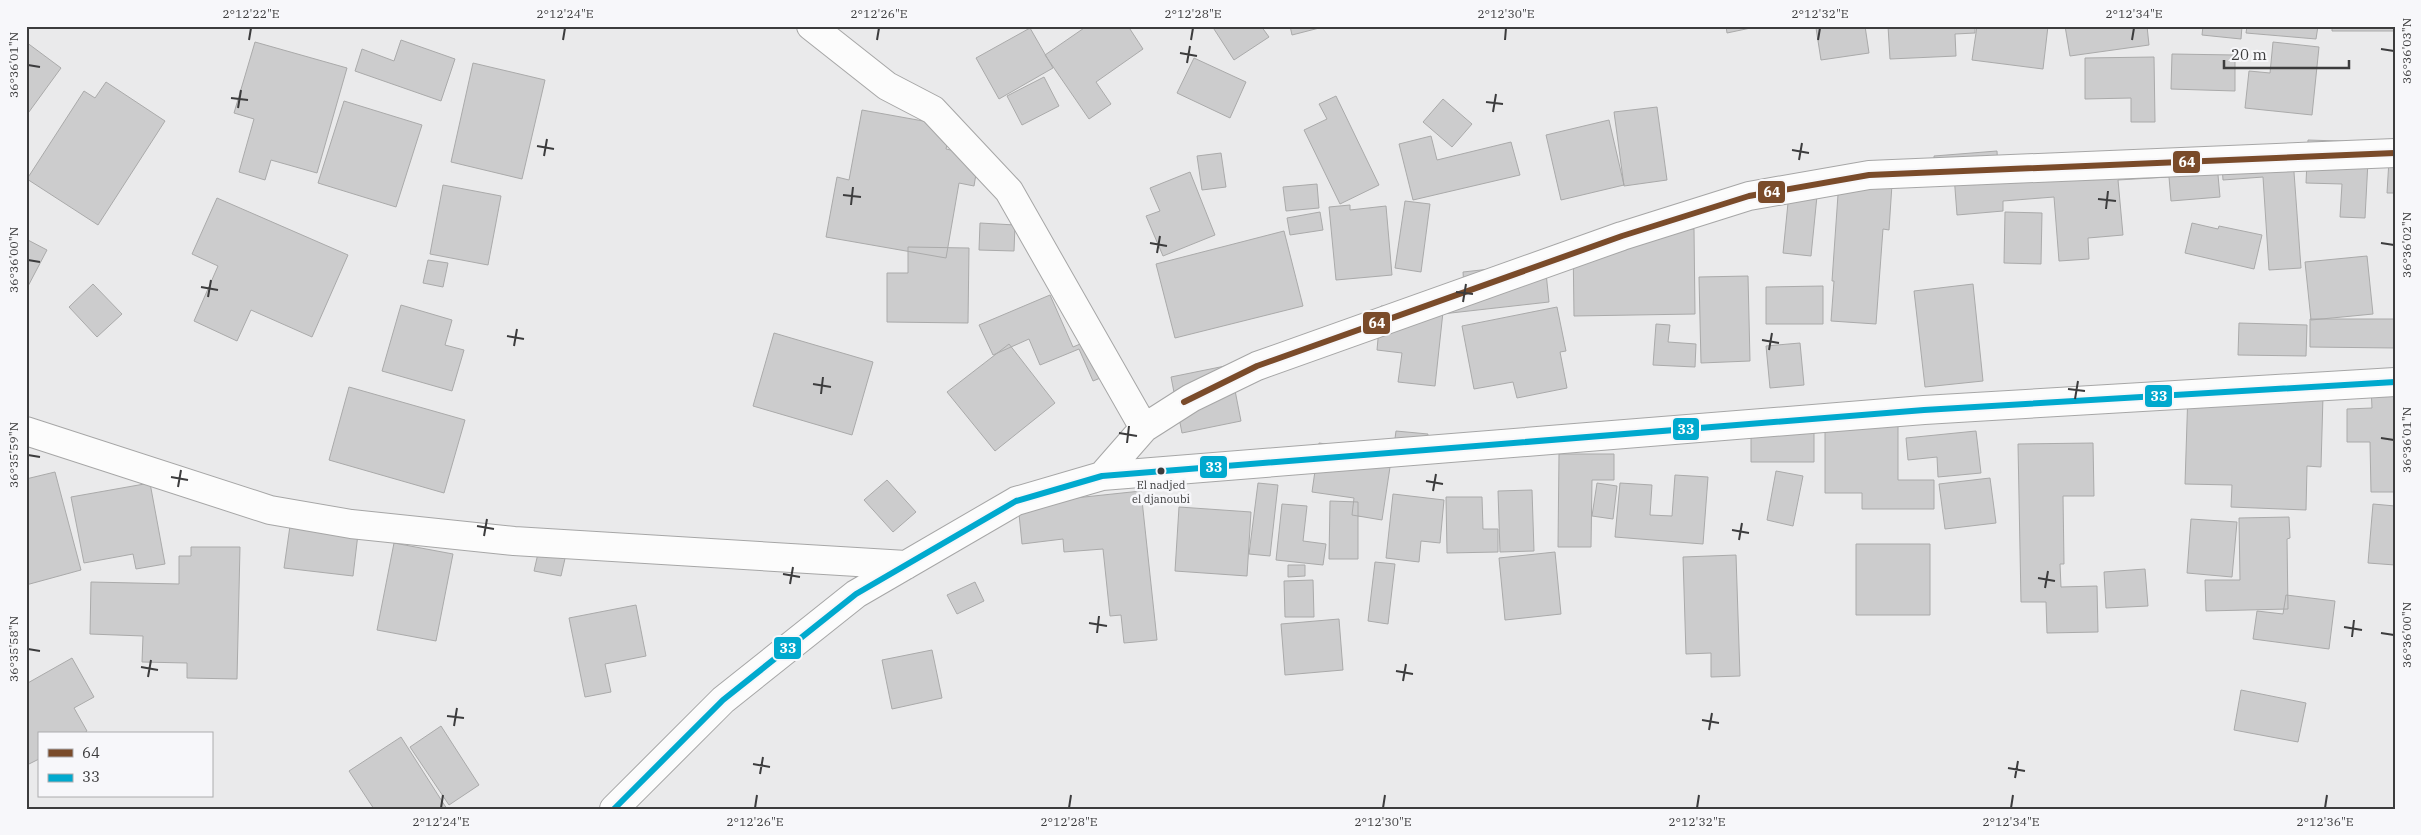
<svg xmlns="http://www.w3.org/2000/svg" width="2421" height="835" font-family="'IBM Plex Serif',serif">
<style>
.building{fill:#cccccd;stroke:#aaa}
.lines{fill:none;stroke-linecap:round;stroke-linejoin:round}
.minor-casing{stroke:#a6a6a6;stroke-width:30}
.minor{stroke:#fcfcfc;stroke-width:28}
.bus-1-casing{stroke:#f7f7fa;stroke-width:10}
.bus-2-casing{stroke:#f7f7fa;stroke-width:10}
.bus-1{stroke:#7a4b2a;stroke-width:6}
.bus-2{stroke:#00a9ce;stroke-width:6}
.ticks{fill:none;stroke:#3c3c3d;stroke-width:2}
.bus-dot{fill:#3c3c3d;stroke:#f7f7fa;stroke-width:2}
.labels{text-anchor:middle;stroke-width:5;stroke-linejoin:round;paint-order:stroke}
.bus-label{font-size:11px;fill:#3c3c3d;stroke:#f7f7fa}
.line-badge{stroke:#f7f7fa;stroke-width:2}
.badge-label{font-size:14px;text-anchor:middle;font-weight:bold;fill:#fff}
.neatline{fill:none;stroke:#3c3c3d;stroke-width:2}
.ticks-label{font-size:12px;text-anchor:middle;fill:#3c3c3d}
</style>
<rect width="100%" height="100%" fill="#eaeaeb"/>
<path class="building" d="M1087 26H1128L1143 49 1096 82 1111 104 1089 119 1045 55Z
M1212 26H1261L1269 37 1234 60Z
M1290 26H1327L1292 35Z
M1726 26H1760L1727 33Z
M1829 26H1865L1869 53 1821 60 1816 28Z
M1888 26H1975V33L1955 34 1956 56 1890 59Z
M1977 26H2048L2043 69 1972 60Z
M2065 26H2147L2149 45 2070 56Z
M2203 26H2242L2241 39 2202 35Z
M2247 26H2318L2316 39 2246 33Z
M2332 26H2395V31H2332Z
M1030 28 1053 68 999 99 976 58Z
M401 40 455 59 441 101 355 71 362 49 394 61Z
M26 42 61 68 26 116Z
M255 42 347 68 317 173 271 160 265 180 239 172 254 119 234 113Z
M2273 42 2319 47 2312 115 2245 108 2249 71 2270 73Z
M2172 54 2235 55V91L2171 89Z
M2154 57 2155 122H2131V98L2085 99V58Z
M1194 58 1246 82 1230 118 1177 93Z
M473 63 545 80 522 179 451 162Z
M1044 77 1059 106 1022 125 1007 96Z
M106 82 165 121 98 225 27 179 84 91 95 98Z
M1336 96 1379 185 1340 204 1304 130 1327 119 1319 104Z
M1443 99 1472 124 1452 147 1423 122Z
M344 101 422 125 396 207 318 183Z
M1657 107 1667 180 1624 186 1614 112Z
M862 110 951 126 946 149 979 156 974 186 959 183 946 258 826 237 837 177 849 180Z
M1609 120 1624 185 1561 200 1546 135Z
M1431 136 1437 160 1511 142 1520 175 1413 200 1399 144Z
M2308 140 2369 142 2365 218 2340 217 2342 184 2306 183Z
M2292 145 2301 268 2269 270 2263 177 2223 180 2221 149Z
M1997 151 1998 170 2216 153 2220 197 2171 201 2169 177 2118 180 2123 235 2088 238 2089 259 2059 261 2054 197 2003 201V211L1957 215 1954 175 1935 176 1934 156Z
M1221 153 1226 187 1202 190 1197 156Z
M2389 160 2395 161V193H2387Z
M1840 166 1893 169 1889 230 1883 229 1876 324 1831 321 1834 281H1832Z
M1190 172 1215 235 1163 256 1146 216 1160 211 1150 188Z
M1317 184 1319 208 1286 211 1283 187Z
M443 185 501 196 488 265 430 254Z
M1789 193 1817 196 1811 256 1783 253Z
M217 198 348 255 312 337 251 310 237 341 194 321 218 266 192 254Z
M1405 201 1430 204 1421 272 1395 268Z
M1350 205V210L1386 206 1392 275 1336 280 1329 207Z
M1320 212 1323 230 1290 235 1287 218Z
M2005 212 2042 213 2041 264 2004 263Z
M980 223 1015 225 1014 251 979 250Z
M2192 223 2218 229 2219 226 2262 235 2254 269 2185 253Z
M1694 229 1695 314 1574 316 1573 241 1641 230Z
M1284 231 1303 306 1175 338 1156 264Z
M26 239 47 250 26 290Z
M908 247 969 248 968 323 887 322V273H908Z
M2367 256 2373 314 2311 320 2305 262Z
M428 260 448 263 443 287 423 283Z
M1545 263 1549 302 1442 314 1464 288 1463 272Z
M1748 276 1750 361 1701 363 1699 277Z
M93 284 122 314 97 337 69 307Z
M1973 284 1983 381 1925 387 1914 291Z
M1823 286V324H1766V287Z
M1050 295 1073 347 1092 339 1108 375 1093 381 1079 349 1040 365 1029 339 993 355 979 325Z
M401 305 452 320 445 345 464 350 452 391 382 371Z
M1381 306 1443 312 1435 386 1398 382 1402 353 1377 350Z
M1557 307 1566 351 1560 352 1567 388 1517 398 1513 382 1474 389 1462 326Z
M2310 319H2395V348L2310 347Z
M2239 323 2307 325 2306 356 2238 355Z
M1656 324 1670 325 1668 342 1696 344 1695 367 1653 365Z
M774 333 873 362 852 435 753 406Z
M1800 343 1804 385 1770 388 1766 346Z
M1009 344 1055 403 995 451 947 392Z
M1230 365 1241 421 1182 433 1171 377Z
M349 387 465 420 444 493 329 460Z
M2371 387H2395V492H2371L2370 442H2347V409L2372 408Z
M2188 391 2323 396 2321 467 2307 466 2306 510 2231 507 2232 485 2185 484Z
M1825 420H1898V480H1934V509H1862V493H1825Z
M1751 421H1814V462H1751Z
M1396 431 1428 434 1426 449 1394 446Z
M1976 431 1981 473 1938 477 1937 457 1908 460 1906 438Z
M1319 443 1392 454 1382 520 1352 515 1354 498 1312 492Z
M2093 443 2094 496H2063L2064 564H2060L2061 587 2097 586 2098 632 2047 633 2046 602H2021L2018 444Z
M1559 454H1614V480H1592L1591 547H1558Z
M1776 471 1803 476 1793 526 1767 520Z
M55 472 81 570 26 585V479Z
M1675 475 1708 477 1703 544 1615 537 1620 483 1652 485 1650 515 1672 516Z
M1990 478 1996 523 1945 529 1939 484Z
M887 480 916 512 893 532 864 500Z
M150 483 165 564 136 569 133 554 84 563 71 497Z
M1258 483 1278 485 1270 556 1249 554Z
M1597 483 1617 486 1613 519 1592 516Z
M1532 490 1534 551 1500 552 1498 491Z
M1141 491 1157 640 1124 643 1121 615 1110 616 1103 549 1064 552 1063 539 1022 544 1018 504Z
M1393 494 1444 500 1440 543 1421 541 1419 562 1386 558Z
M1446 497H1482L1483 529H1498V552L1447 553Z
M1330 501 1358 502V559H1329Z
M1282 504 1307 506 1303 541 1326 544 1323 565 1276 560Z
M2373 504 2395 506V565L2368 563Z
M1179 507 1251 512 1247 576 1175 571Z
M2289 517 2290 538 2287 539 2288 609 2206 611 2205 580H2240L2239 518Z
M2191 519 2237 522 2232 577 2187 573Z
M290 526 358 534 353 576 284 568Z
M542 536 569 541 561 576 534 571Z
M394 543 453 554 436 641 377 630Z
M1856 544H1930V615H1856Z
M191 547H240L237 679 187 678V663L142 662 143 636 90 634 91 582 179 584V556H191Z
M1555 552 1561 614 1505 620 1499 558Z
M1736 555 1740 676 1711 677V653L1686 654 1683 557Z
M1375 562 1395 564 1388 624 1368 621Z
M1288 565H1305V576L1288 577Z
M2145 569 2148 606 2106 608 2104 572Z
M1313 580 1314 617H1285L1284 581Z
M975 582 984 601 957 614 947 595Z
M2286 595 2335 601 2329 649 2253 639 2257 611 2283 614Z
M636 605 646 656 605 664 611 692 585 697 569 618Z
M1339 619 1343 670 1285 675 1281 624Z
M932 650 942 698 892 709 882 660Z
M72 658 94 697 74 708 87 731 83 734H39V759L27 765 26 684Z
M2241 690 2306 703 2298 742 2234 730Z
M441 726 479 785 449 805 410 747Z
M401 737 447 809H374L349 771Z"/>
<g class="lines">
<defs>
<path id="minor" d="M811 26 887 86 933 110 1009 191 1144 428
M26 431 270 510 351 524 514 541 906 565
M1102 476 1144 428 1191 398 1257 366 1622 236 1749 196 1869 175 2395 153
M614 809 723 700 856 594 1016 501 1102 476 1924 410 2395 382"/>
</defs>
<use href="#minor" class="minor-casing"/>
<use href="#minor" class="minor"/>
<defs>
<path id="bus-1" d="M1184 402 1257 366 1622 236 1749 196 1869 175 2395 153"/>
<path id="bus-2" d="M614 809 723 700 856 594 1016 501 1102 476 1924 410 2395 382"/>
</defs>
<use href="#bus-1" class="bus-1-casing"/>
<use href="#bus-2" class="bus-2-casing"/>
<use href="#bus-1" class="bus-1"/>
<use href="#bus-2" class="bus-2"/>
</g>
<path class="ticks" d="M249 40 251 28M563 40 565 28M877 40 879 28M1191 40 1193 28M1505 40 1506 28M1818 40 1820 28M2132 40 2134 28M2381 49 2394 51M1180 53 1197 56M1187 63 1190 46M28 65 40 67M231 98 248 100M1486 102 1503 104M238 108 241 90M1493 112 1496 94M537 146 554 149M1792 150 1809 153M544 156 547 139M1799 160 1802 143M843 195 861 197M2098 199 2116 201M851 205 853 187M2106 209 2108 191M1150 243 1167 246M2381 243 2394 245M1157 253 1160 236M28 260 40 262M201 287 218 290M1456 292 1473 294M208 297 211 280M1463 302 1466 284M507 336 524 339M1762 340 1779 343M514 346 517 329M1769 350 1772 333M813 384 831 387M2068 389 2085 391M821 394 823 377M2075 399 2078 381M1119 433 1137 436M2381 438 2394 440M1127 443 1129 426M28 455 40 457M171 477 188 480M1426 481 1443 484M178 487 181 470M1433 491 1436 474M477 526 494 529M1732 530 1749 533M484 536 487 519M1739 540 1742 523M783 574 800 577M2038 578 2055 581M790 584 793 567M2045 588 2048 571M1089 623 1107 626M2344 627 2362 630M1097 633 1099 616M2381 633 2394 635M2352 637 2354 620M28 649 40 651M141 667 158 670M1396 671 1413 674M148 677 151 660M1403 681 1406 664M447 716 464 718M1702 720 1719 723M454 726 457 708M1709 730 1712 713M753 764 770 767M2008 768 2025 771M760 774 763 757M2015 778 2018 761M441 808 443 795M755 808 757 795M1069 808 1071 795M1383 808 1385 795M1697 808 1699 795M2011 808 2013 795M2325 808 2327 795"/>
<circle class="bus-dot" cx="1161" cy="471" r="4.5"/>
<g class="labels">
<g class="bus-label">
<text x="1161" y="489">El nadjed<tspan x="1161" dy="14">el djanoubi</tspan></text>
</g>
</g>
<g class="line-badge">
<rect x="2172" y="150" width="29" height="24" rx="5" fill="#7a4b2a"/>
<rect x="1757" y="180" width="29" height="24" rx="5" fill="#7a4b2a"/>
<rect x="1362" y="311" width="29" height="24" rx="5" fill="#7a4b2a"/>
<rect x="2144" y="384" width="29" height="24" rx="5" fill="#00a9ce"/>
<rect x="1672" y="417" width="28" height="24" rx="5" fill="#00a9ce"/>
<rect x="1199" y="455" width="29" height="24" rx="5" fill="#00a9ce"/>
<rect x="773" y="636" width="29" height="24" rx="5" fill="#00a9ce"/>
</g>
<g class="badge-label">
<text x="2187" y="167">64</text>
<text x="1772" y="197">64</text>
<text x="1377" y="328">64</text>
<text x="2159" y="401">33</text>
<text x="1686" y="434">33</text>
<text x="1214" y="472">33</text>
<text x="788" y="653">33</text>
</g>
<rect width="2421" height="835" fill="none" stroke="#f7f7fa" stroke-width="55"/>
<rect x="38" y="732" width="175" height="65" fill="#f7f7fa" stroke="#acacae"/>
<rect x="48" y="749" width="25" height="8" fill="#7a4b2a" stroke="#acacae"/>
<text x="82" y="758" font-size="15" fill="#3c3c3d">64</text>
<rect x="48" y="774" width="25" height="8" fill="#00a9ce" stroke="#acacae"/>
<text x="82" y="782" font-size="15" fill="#3c3c3d">33</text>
<path d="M2224 60v8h125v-8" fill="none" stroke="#3c3c3d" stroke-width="2.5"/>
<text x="2231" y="60" font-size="15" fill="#3c3c3d" stroke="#f7f7fa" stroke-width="4" paint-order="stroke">20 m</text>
<rect x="28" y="28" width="2366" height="780" class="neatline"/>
<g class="ticks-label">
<text x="251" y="18">2°12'22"E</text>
<text x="565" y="18">2°12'24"E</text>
<text x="879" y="18">2°12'26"E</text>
<text x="1193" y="18">2°12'28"E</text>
<text x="1506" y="18">2°12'30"E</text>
<text x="1820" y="18">2°12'32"E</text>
<text x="2134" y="18">2°12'34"E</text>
<text transform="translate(2407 51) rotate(-90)" y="4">36°36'03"N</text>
<text transform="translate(14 65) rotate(-90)" y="4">36°36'01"N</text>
<text transform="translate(2407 245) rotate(-90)" y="4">36°36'02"N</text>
<text transform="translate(14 260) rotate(-90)" y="4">36°36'00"N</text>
<text transform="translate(2407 440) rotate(-90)" y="4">36°36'01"N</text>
<text transform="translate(14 455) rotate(-90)" y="4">36°35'59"N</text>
<text transform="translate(2407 635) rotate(-90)" y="4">36°36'00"N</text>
<text transform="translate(14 649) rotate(-90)" y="4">36°35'58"N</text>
<text x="441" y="826">2°12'24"E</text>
<text x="755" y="826">2°12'26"E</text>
<text x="1069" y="826">2°12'28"E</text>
<text x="1383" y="826">2°12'30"E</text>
<text x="1697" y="826">2°12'32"E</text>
<text x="2011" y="826">2°12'34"E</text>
<text x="2325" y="826">2°12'36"E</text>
</g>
</svg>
